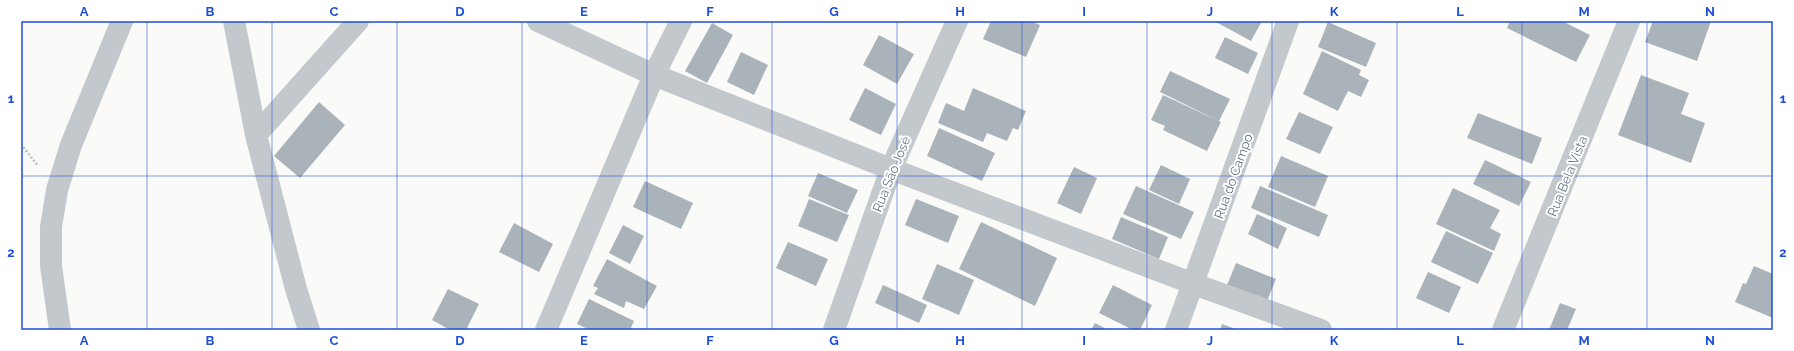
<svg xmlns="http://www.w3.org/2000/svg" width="1794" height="351" font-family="Raleway,sans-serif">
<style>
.building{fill:#aab3b9}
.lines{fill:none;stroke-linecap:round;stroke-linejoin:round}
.path{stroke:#bbbfc2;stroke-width:2.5;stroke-dasharray:2 2;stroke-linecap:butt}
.street{stroke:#c3c8cc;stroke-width:22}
.grid{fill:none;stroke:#1d4ed8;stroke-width:1;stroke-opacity:0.55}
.labels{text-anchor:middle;stroke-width:4;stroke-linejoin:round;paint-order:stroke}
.street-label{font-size:13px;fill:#657683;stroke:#fff}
.neatline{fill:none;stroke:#1d4ed8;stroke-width:1.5}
.grid-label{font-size:13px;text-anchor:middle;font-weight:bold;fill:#1d4ed8}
</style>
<rect width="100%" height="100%" fill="#fafaf8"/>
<path class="building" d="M991 21H1030L1040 25 1026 57 983 39Z
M1214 21H1262L1251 41Z
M1510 21H1562L1590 35 1576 62 1507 28Z
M1653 21H1711L1697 61 1645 42Z
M1328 22 1376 43 1366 67 1318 47Z
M712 23 733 35 707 83 685 71Z
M879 35 914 54 897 84 863 65Z
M1225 37 1258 53 1248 74 1215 58Z
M1322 51 1361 70 1359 75 1369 80 1361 97 1348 91 1338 111 1303 94Z
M741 52 768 65 754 95 727 82Z
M1170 71 1230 99 1219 121 1160 92Z
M1641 75 1689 93 1681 114 1705 123 1691 163 1618 135Z
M865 88 896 104 881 135 849 120Z
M973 88 1026 111 1018 130 1013 128 1007 141 987 133 983 142 938 123 946 103 964 111Z
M1163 95 1221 122 1207 151 1163 130 1165 126 1151 120Z
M319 102 345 125 300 178 274 156Z
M1299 112 1333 127 1320 154 1286 139Z
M1478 113 1542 138 1532 164 1467 138Z
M939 128 995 153 982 181 927 156Z
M1281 156 1328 176 1315 207 1268 187Z
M1485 160 1531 182 1519 206 1473 184Z
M1161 165 1190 179 1179 204 1149 190Z
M1074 167 1097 178 1081 214 1057 203Z
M818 173 858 190 847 213 808 196Z
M645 181 693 203 681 229 633 207Z
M1136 186 1194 212 1181 239 1123 214Z
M1260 186 1328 215 1319 237 1251 208Z
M1453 188 1500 210 1490 228 1501 234 1494 251 1436 224Z
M809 199 849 215 837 242 798 226Z
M916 199 959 216 948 243 905 225Z
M1257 214 1287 228 1278 249 1248 234Z
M1121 217 1168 237 1159 259 1112 239Z
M981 222 1057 258 1035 306 959 269Z
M514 223 553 244 539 272 499 252Z
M623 225 644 236 630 264 609 253Z
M1446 231 1493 253 1478 284 1431 262Z
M788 242 828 259 816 286 776 268Z
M607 259 657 286 644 309 626 301 624 308 594 294 598 288 593 286Z
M1236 263 1276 279 1267 301 1227 285Z
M937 264 974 280 959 315 922 299Z
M1754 266 1773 274V318L1735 302 1743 283 1746 284Z
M1428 272 1461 287 1449 313 1416 298Z
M883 285 927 305 919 323 875 303Z
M1113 285 1152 305 1140 330H1133L1099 313Z
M448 289 479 304 466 330H450L432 320Z
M589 299 634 321 630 330H590L577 324Z
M1560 303 1576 309 1567 330H1549Z
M1095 323 1108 330H1091Z
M1222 324 1238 330H1220Z"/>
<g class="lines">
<path class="path" d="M21 144 38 166"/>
<path class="street" d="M234 21 256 135 296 289 309 330
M538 21 654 75 891 169 1194 284 1321 330
M256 135 358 21
M60 330 51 266V227L57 190 71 145 122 21
M546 330 654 75 681 21
M834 330 891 169 957 21
M1176 330 1288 21
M1503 330 1629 21"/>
</g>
<path class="grid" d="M147 21V330M272 21V330M397 21V330M522 21V330M647 21V330M772 21V330M897 21V330M1022 21V330M1147 21V330M1272 21V330M1397 21V330M1522 21V330M1647 21V330M21 176H1773"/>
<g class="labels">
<g class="street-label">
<text transform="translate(891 174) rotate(-68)" y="5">Rua São José</text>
<text transform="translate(1233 176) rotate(-70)" y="5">Rua do Campo</text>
<text transform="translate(1567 176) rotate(-68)" y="5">Rua Bela Vista</text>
</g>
</g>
<rect width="1794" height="351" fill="none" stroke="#ffffff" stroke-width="44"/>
<rect x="22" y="22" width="1750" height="307" class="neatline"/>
<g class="grid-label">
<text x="84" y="16">A</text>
<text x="210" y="16">B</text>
<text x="334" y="16">C</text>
<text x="460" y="16">D</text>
<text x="584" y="16">E</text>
<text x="710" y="16">F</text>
<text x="834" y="16">G</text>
<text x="960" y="16">H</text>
<text x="1084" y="16">I</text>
<text x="1210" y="16">J</text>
<text x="1334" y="16">K</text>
<text x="1460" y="16">L</text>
<text x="1584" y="16">M</text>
<text x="1710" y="16">N</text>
<text x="11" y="103">1</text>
<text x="1783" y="103">1</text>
<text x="11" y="257">2</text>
<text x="1783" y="257">2</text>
<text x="84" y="345">A</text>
<text x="210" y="345">B</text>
<text x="334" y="345">C</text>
<text x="460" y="345">D</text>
<text x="584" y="345">E</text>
<text x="710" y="345">F</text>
<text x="834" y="345">G</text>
<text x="960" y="345">H</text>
<text x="1084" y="345">I</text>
<text x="1210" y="345">J</text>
<text x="1334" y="345">K</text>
<text x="1460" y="345">L</text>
<text x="1584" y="345">M</text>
<text x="1710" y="345">N</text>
</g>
</svg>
